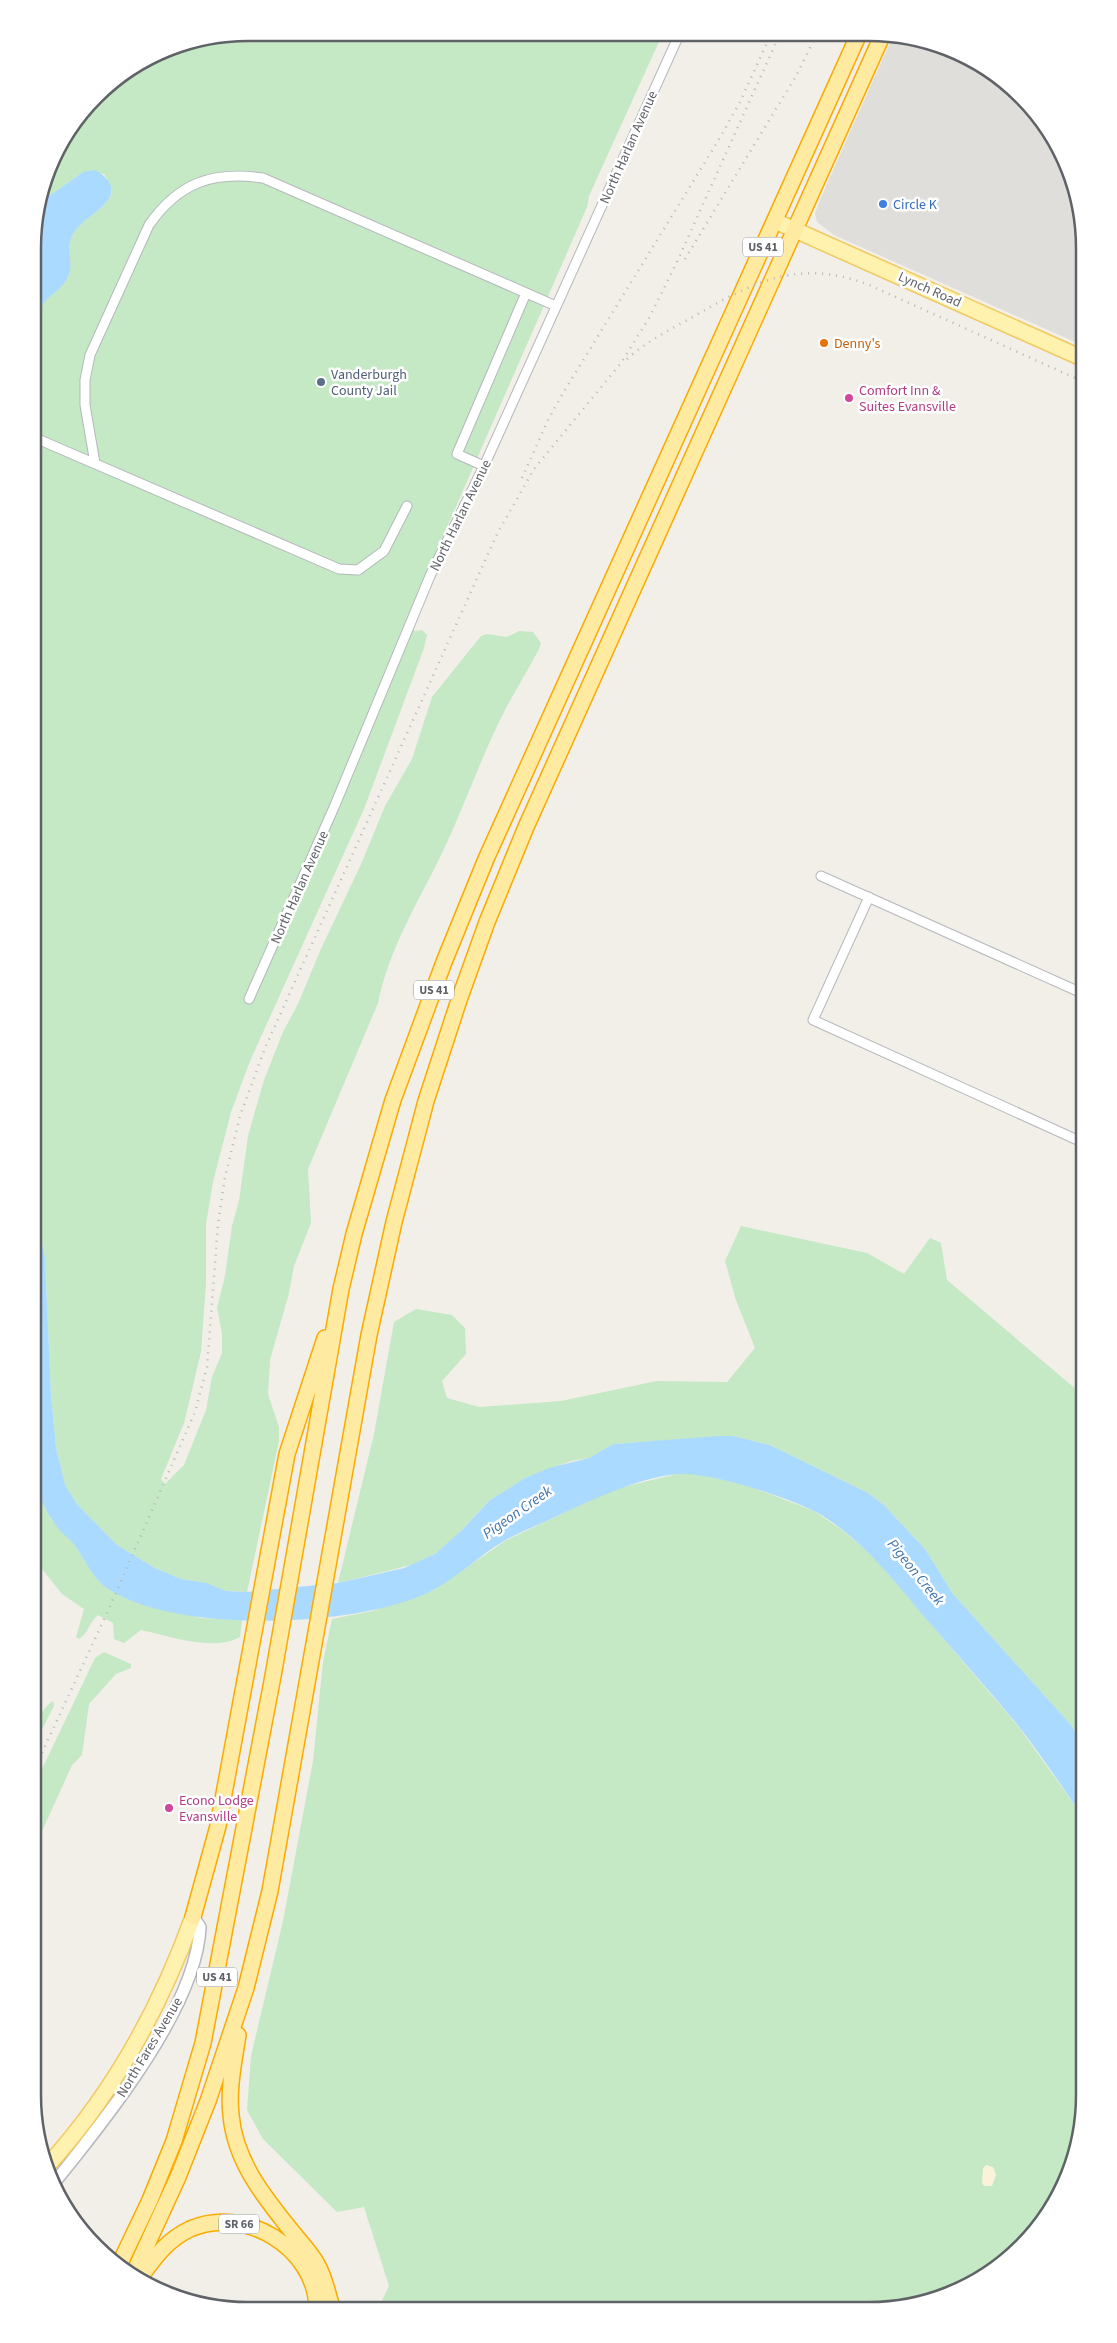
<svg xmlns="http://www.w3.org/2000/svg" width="1117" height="2343" font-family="'Source Sans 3',sans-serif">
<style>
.industrial{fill:#e0deda}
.green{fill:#c5e8c5}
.sand{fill:#fbf3d9}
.water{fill:#aadaff}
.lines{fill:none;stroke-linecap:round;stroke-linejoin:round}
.minor-casing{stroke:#b5b8bc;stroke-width:11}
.tertiary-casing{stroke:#b5b8bc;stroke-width:14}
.primary-casing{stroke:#f2c960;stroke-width:18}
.trunk-casing{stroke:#f9ab00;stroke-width:18}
.minor{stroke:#fff;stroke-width:9}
.tertiary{stroke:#fff;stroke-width:11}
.primary{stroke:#fff2af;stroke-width:15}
.trunk{stroke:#feeaa1;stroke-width:15}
.rail{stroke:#b6b7b8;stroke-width:2.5;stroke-dasharray:1 6;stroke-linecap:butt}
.shop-dot{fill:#3f7fe0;stroke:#fff;stroke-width:2}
.food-dot{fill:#e8710a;stroke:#fff;stroke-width:2}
.service-dot{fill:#5c6f8a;stroke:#fff;stroke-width:2}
.hotel-dot{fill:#d1479c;stroke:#fff;stroke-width:2}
.labels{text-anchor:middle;stroke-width:5;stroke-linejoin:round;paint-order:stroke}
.shield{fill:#fff;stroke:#8f9295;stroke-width:1}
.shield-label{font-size:12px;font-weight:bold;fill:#5f6368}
.street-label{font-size:14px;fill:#5f6368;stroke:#fff}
.shop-label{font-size:14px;fill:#366cbe;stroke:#fff;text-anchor:start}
.food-label{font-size:14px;fill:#c56008;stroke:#fff;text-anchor:start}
.service-label{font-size:14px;fill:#4e5e75;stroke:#fff;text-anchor:start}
.hotel-label{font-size:14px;fill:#b23c85;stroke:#fff;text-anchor:start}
.water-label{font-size:15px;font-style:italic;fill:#4174aa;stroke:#fff}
.rim{fill:none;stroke:#5f6368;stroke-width:2.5}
</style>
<rect width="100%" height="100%" fill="#f1efe8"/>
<path class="industrial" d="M893 36 911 37 964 55 1011 86 1048 129 1077 192 1084 248V346L834 235 817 222 815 213 826 186Z"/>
<path class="green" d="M248 33 662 35 589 196 587 207 406 621 415 631 422 630 427 635 424 648 364 809 250 1061 231 1112 213 1182 206 1224V1284L201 1352 184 1423 161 1479 165 1484 184 1465 206 1410 212 1377 222 1353V1333L217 1308 225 1276 232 1226 239 1201 248 1136 264 1080 283 1032 298 1004 320 951 362 862 385 806 412 759 432 697 481 636 487 634 507 637 519 631 533 632 541 643 539 649C528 670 515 691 504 712 481 757 465 805 443 851 419 901 389 948 378 1003L308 1169 311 1223 294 1266 289 1293 270 1360 268 1394 279 1427V1441L247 1592 226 1591 207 1583 181 1579 155 1568 117 1545 77 1504 65 1486 56 1447 51 1395 45 1258 33 1213V374L37 370C38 350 33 324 42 306 50 291 67 288 70 270 72 258 66 245 73 233 82 219 106 209 111 195 113 187 108 180 104 174L83 172 41 202 55 153 106 86 166 49Z
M741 1226 867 1253 904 1274 930 1238 941 1243 947 1280 1084 1396V1748L1071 1725 953 1594 925 1549 884 1505 868 1493 770 1445 733 1436 613 1444 589 1458 571 1461 525 1478 490 1500 451 1541 435 1554 419 1563 338 1583 374 1434 394 1322 416 1309 452 1315 465 1328 466 1354 442 1381 447 1398 479 1407 561 1401 657 1381 727 1382 755 1348 736 1300 725 1261Z
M677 1474H698L746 1485 814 1511 842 1530 872 1555 1018 1726 1084 1818V2109L1068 2177 1031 2237 988 2274 925 2303 869 2310 379 2307 389 2286 364 2207 337 2212 263 2139 247 2110 251 2056 283 1921 313 1761 323 1662 332 1619 372 1611 434 1590 505 1541 599 1496 623 1487Z
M33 1483 51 1519 72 1541 93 1573 200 1618 242 1620 240 1637C213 1652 170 1636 141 1630L124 1643 114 1639 113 1623 98 1615C89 1622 88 1634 79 1639L76 1637 84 1609 62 1594 39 1565 33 1562Z
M104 1652 131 1664V1668L116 1674 89 1704 82 1755 72 1765 43 1829 33 1844V1788L95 1658Z
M53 1701 54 1706 33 1747C33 1731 39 1710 53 1701Z"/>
<path class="sand" d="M986 2165 993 2167 996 2175 992 2186H984L982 2183 983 2168Z"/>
<path class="water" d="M95 170C104 175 113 182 111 193 110 207 80 220 73 234 66 246 72 259 70 271 66 287 54 291 44 303 31 318 38 351 37 370L33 374V234L41 202 83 172Z
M33 1213 39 1228 45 1258 51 1395 56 1447 65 1485 77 1504 117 1545 155 1568 181 1579 207 1583 226 1591 247 1592 338 1583 404 1568 435 1554 461 1531 490 1500 525 1478 549 1468 589 1458 613 1444 719 1436H733L770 1445 868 1493 884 1505 925 1549 953 1594 1071 1725 1084 1748V1818C1062 1787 1040 1753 1016 1723 987 1688 957 1654 927 1620 894 1581 862 1538 816 1512 788 1497 711 1472 679 1474 638 1477 589 1501 551 1519 536 1526 519 1532 504 1541 480 1555 459 1576 435 1589 364 1628 175 1635 107 1588 91 1577 84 1556 72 1542 68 1537 62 1534 58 1528 47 1515 41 1498 33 1483Z"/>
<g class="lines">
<defs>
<path id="minor" d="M33 437 339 569 358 570 384 551 407 506
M95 463 85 405V380L90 355 149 225C179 182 213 171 263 178L556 306
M484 466 457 454 526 293
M821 876 1084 994
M869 897 813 1020 1084 1143
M249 999 335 805 430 576 484 466 679 35"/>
<path id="tertiary" d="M54 2183C104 2121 197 2007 200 1927L193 1917"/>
<path id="primary" d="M775 221 1084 359
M47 2166C113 2094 160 2008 193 1917"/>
<path id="trunk" d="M193 1917 218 1826 287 1454 325 1338
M238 2035C234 2062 228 2088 231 2115 235 2162 265 2198 294 2234 302 2244 311 2253 317 2264 325 2278 327 2292 332 2307
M119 2265 150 2200 174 2141 203 2043 273 1676 341 1289 354 1234 393 1100 444 962 486 859 858 36
M133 2275 178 2177 208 2101 246 1988 270 1891 369 1335 394 1222 426 1101 459 1000 487 922 526 827 882 36
M141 2276C156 2256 167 2240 190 2229 245 2205 315 2248 317 2307"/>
</defs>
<use href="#minor" class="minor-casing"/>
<use href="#tertiary" class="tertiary-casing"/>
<use href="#primary" class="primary-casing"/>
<use href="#trunk" class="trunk-casing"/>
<use href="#minor" class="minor"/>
<use href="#tertiary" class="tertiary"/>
<use href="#primary" class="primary"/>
<use href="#trunk" class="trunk"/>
<path class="rail" d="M685 259 796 76 816 36
M627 359C646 342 669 330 691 318 752 283 796 258 867 284L1084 382
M522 478 548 420 563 393 718 141 740 102 770 36
M33 1772 107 1613 195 1412 207 1367 218 1224 225 1177 240 1116 265 1048 497 534 534 469 621 363 649 318 676 264 779 36"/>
</g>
<circle class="shop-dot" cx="883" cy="204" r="5"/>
<circle class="food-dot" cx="824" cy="343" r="5"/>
<circle class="service-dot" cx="321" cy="382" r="5"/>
<g class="hotel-dot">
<circle cx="849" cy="398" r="5"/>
<circle cx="169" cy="1808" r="5"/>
</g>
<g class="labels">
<g class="shield">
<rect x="743" y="237.5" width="40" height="19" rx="4"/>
<rect x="414" y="980.5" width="40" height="19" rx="4"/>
<rect x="197" y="1967.5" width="40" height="19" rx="4"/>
<rect x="219" y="2214.5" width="40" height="19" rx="4"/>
</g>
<g class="shield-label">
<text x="763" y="251">US 41</text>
<text x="434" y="994">US 41</text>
<text x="217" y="1981">US 41</text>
<text x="239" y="2228">SR 66</text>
</g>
<g class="street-label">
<text transform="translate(628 147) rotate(-66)" y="5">North Harlan Avenue</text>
<text transform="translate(930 289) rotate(24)" y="5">Lynch Road</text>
<text transform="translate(460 515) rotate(-64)" y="5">North Harlan Avenue</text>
<text transform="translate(299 887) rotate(-66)" y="5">North Harlan Avenue</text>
<text transform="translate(149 2047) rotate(-59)" y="5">North Fares Avenue</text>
</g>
<g class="shop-label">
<text x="893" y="209">Circle K</text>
</g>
<g class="food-label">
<text x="834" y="348">Denny's</text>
</g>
<g class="service-label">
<text x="331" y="379">Vanderburgh<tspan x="331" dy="16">County Jail</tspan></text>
</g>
<g class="hotel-label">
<text x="859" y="395">Comfort Inn &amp;<tspan x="859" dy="16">Suites Evansville</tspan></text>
<text x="179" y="1805">Econo Lodge<tspan x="179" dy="16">Evansville</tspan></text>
</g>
<g class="water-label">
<text transform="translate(517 1512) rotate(-35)" y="5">Pigeon Creek</text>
<text transform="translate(916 1572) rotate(51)" y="5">Pigeon Creek</text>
</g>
</g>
<path d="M0 0H1117V2343H0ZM248 41H869A207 207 0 0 1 1076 248V2095A207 207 0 0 1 869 2302H248A207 207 0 0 1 41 2095V248A207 207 0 0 1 248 41Z" fill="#fff" fill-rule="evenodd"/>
<path class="rim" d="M248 41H869A207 207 0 0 1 1076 248V2095A207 207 0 0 1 869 2302H248A207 207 0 0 1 41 2095V248A207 207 0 0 1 248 41Z"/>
</svg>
